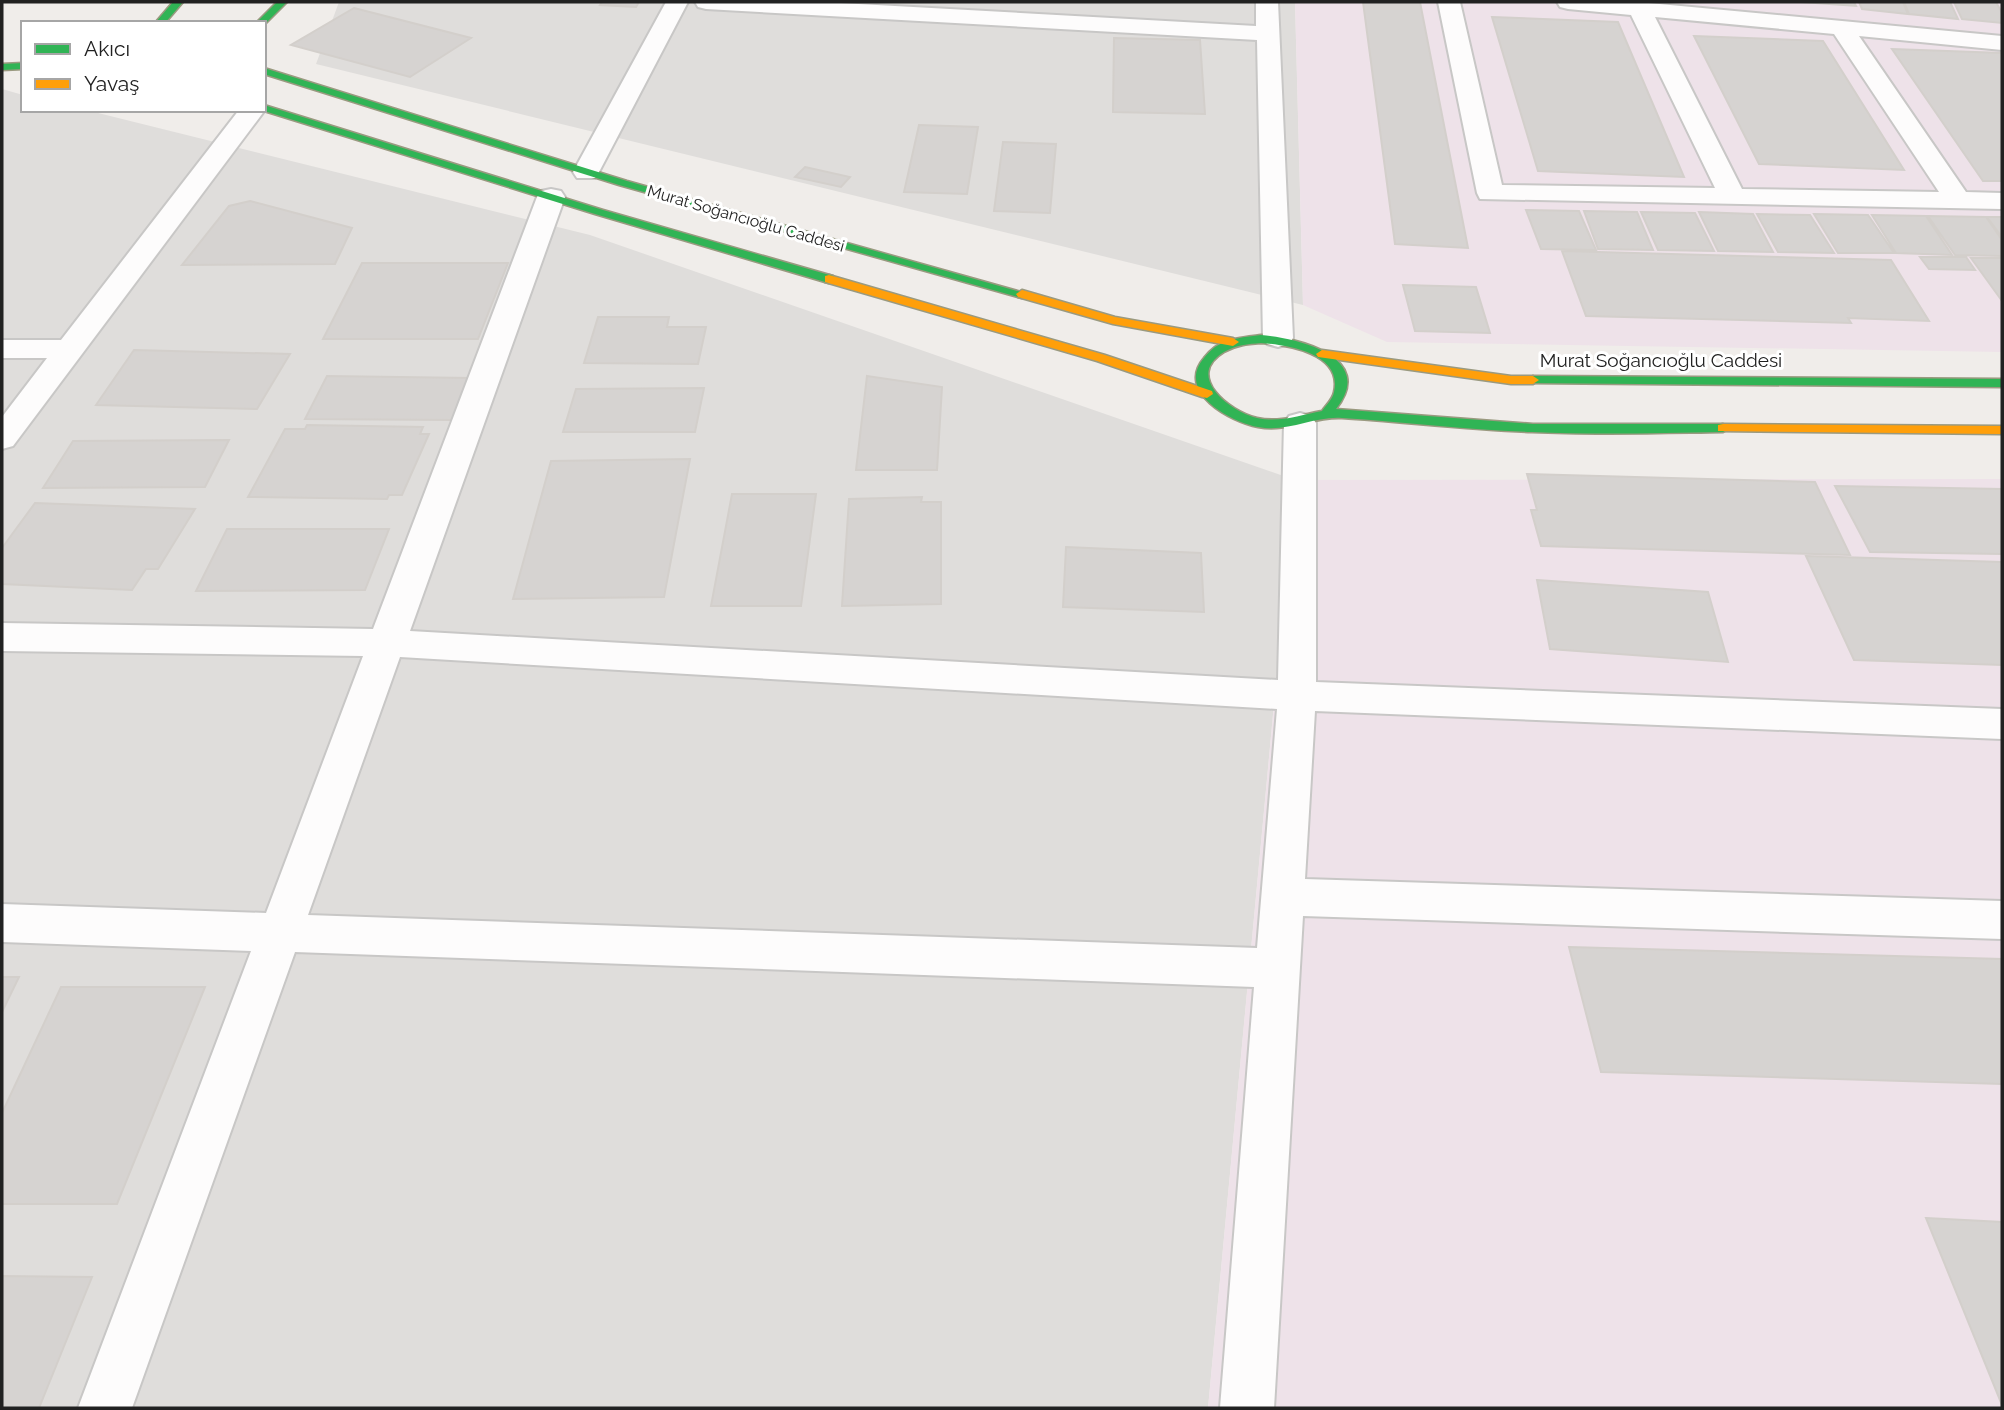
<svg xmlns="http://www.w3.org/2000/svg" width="2004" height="1410" font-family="Raleway,sans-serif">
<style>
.residential{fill:#dfdddb}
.industrial{fill:#eee2e9}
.building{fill:#d6d3d1;stroke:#d3cfcb;stroke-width:2}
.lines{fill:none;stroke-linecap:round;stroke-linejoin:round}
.street-casing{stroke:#c8c7c6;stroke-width:4}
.fast-casing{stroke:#9a9a80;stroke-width:3}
.slow-casing{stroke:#9a9a80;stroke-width:3}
.street{fill:#fdfcfc;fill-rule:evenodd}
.fast{fill:#30b455;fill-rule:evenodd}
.slow{fill:#ff9f0a;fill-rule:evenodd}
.labels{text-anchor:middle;stroke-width:6;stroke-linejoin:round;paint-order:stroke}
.far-street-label{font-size:16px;fill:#212121;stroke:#fff}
.street-label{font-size:19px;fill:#212121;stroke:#fff}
</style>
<rect width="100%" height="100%" fill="#f0edea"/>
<path class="residential" d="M339 2H1295L1303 305 316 64Z
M2 89 23 95V110H86L590 235 1295 480 1208 1408H2Z"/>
<path class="industrial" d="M1295 2H2002V352L1387 342 1303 305Z
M2002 479V1408H1208L1295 480Z"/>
<path class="building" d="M602 2H639L636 7 600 5Z
M1363 2H1420L1468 248 1395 244Z
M1801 2H1854L1856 6Z
M1859 2H1903L1908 14 1862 9Z
M1904 2H1950L1958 19 1909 14Z
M1954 2H1996L2002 13V23L1962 19Z
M354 8 471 38 410 77 291 45Z
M1492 17 1618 22 1684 177 1538 171Z
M1694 36 1823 41 1904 170 1759 164Z
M1114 38 1200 40 1205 114 1113 112Z
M1892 49 2002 53V181H1983Z
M919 125 978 127 967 194 904 192Z
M1003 142 1056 144 1050 213 994 211Z
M805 167 850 177 841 187 795 177Z
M250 201 352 228 335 264 182 265 229 206Z
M1526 210 1579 211 1596 250 1541 249Z
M1584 211 1637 212 1653 250 1598 249Z
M1641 212 1695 213 1714 251 1658 250Z
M1699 212 1753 214 1773 252 1718 251Z
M1757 214 1810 215 1834 253 1778 252Z
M1814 214 1868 215 1894 253H1838Z
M1872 215 1926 216 1952 255 1896 253Z
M1928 216 1986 217 2002 240V256L1955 255Z
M1987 217H2002V237Z
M1562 251 1891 260 1929 321 1848 318 1851 323 1586 316Z
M1920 257H1966L1975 270 1929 269Z
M1971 258H2002V301Z
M362 263H508L478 339H323Z
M1403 285 1476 287 1490 333 1415 331Z
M598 317H669L667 327H706L698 364 584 363Z
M134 350 290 354 257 409 96 405Z
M327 376 470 378 452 420 305 419Z
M867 376 942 387 937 470H856Z
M704 388 695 432H563L576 389Z
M307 425 423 427 420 434H429L402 495H389L387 499 248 497 285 429H305Z
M229 440 205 487 43 488 73 441Z
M690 459 664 597 513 599 551 461Z
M1527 474 1815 482 1850 555 1541 546 1531 510H1537Z
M1835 486 2002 489V554L1870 552Z
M732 494H816L801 606H711Z
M922 497 921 502H941V604L842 606 849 499Z
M35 503 195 509 158 569H146L132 590 2 584V548Z
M227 529H389L365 590 196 591Z
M1066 547 1201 553 1204 612 1063 607Z
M1806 556 2002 562V665L1854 660Z
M1537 580 1708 592 1728 662 1550 649Z
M1569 947 2002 959V1084L1601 1072Z
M2 977H19L2 1012Z
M61 987H205L117 1204H2V1113Z
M1926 1218 2002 1222V1405Z
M2 1276 92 1277 39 1408H2Z"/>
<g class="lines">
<defs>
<path id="street" d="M666 2H688L599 172 595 178H577L573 172Z
M695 2H822L1256 26V2H1278L1293 338 1289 344 1278 347 1267 344 1263 338 1257 40 706 9 698 7Z
M1438 2H1460L1502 185 1715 188 1631 15 1568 9 1560 7 1557 2H1638L2002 36V50L1859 36 1966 192 2002 193V209L1480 199 1477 193ZM1655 17 1834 34 1939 192 1742 189Z
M239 110H265L13 446 2 449V417L47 358H2V340H61Z
M551 189 561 191 565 197 410 631 1278 680 1284 423 1289 416 1300 413 1311 416 1316 423V682L2002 709V739L1315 711 1305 879 2002 901V939L1303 916 1274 1408H1220L1254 987 295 952 132 1408H78L251 951 2 942V904L266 913 363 656 2 651V623L373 629 537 197 541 191ZM400 657 1277 709 1257 948 308 915Z"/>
<path id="fast" d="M173 2H183L165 23H155Z
M277 2H287L264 25V23H256Z
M23 63V69L2 70V64Z
M264 68 627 181 1028 294 1022 298 1018 297 619 185 264 74Z
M264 105 603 210 833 276 835 279 829 283 825 282 595 214 261 110H264Z
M1261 335C1298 338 1377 357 1336 409L1533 424H1723L1730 428 1723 432C1659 433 1596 435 1532 432 1469 430 1405 422 1342 418 1313 416 1288 433 1258 427 1231 422 1175 392 1204 358 1207 354 1211 350 1215 347 1229 338 1245 337 1261 335ZM1261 343C1287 345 1343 353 1334 392 1333 399 1326 405 1322 411 1300 415 1280 423 1257 418 1230 412 1184 376 1224 352 1236 345 1248 344 1261 343Z
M1533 376 2002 379V387L1528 383 1527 380Z"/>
<path id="slow" d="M829 275 1105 355 1212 391 1213 394 1207 398 1202 397 1097 361 825 282V276Z
M1022 290 1115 317 1233 338 1239 342 1233 346 1113 324 1018 297 1016 294Z
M1322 350 1511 376H1533L1539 380 1533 384H1511L1318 357 1316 354Z
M1723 424 2002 426V434L1718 431V425Z"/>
</defs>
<use href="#street" class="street-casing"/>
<use href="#fast" class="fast-casing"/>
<use href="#slow" class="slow-casing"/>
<use href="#street" class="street"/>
<use href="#fast" class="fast"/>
<use href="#slow" class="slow"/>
</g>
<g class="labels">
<g class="far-street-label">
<text transform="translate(746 218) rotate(16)" y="6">Murat Soğancıoğlu Caddesi</text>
</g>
<g class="street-label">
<text x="1661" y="367">Murat Soğancıoğlu Caddesi</text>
</g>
</g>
<rect width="2004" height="1410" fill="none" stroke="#212121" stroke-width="7"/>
<rect x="21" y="21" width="245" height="91" fill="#ffffff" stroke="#a6a6a6" stroke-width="2"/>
<rect x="35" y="44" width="35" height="10" fill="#30b455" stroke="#a6a6a6" stroke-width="2"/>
<text x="84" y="56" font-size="21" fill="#212121">Akıcı</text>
<rect x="35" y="79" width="35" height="10" fill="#ff9f0a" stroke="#a6a6a6" stroke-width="2"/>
<text x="84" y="91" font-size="21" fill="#212121">Yavaş</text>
</svg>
